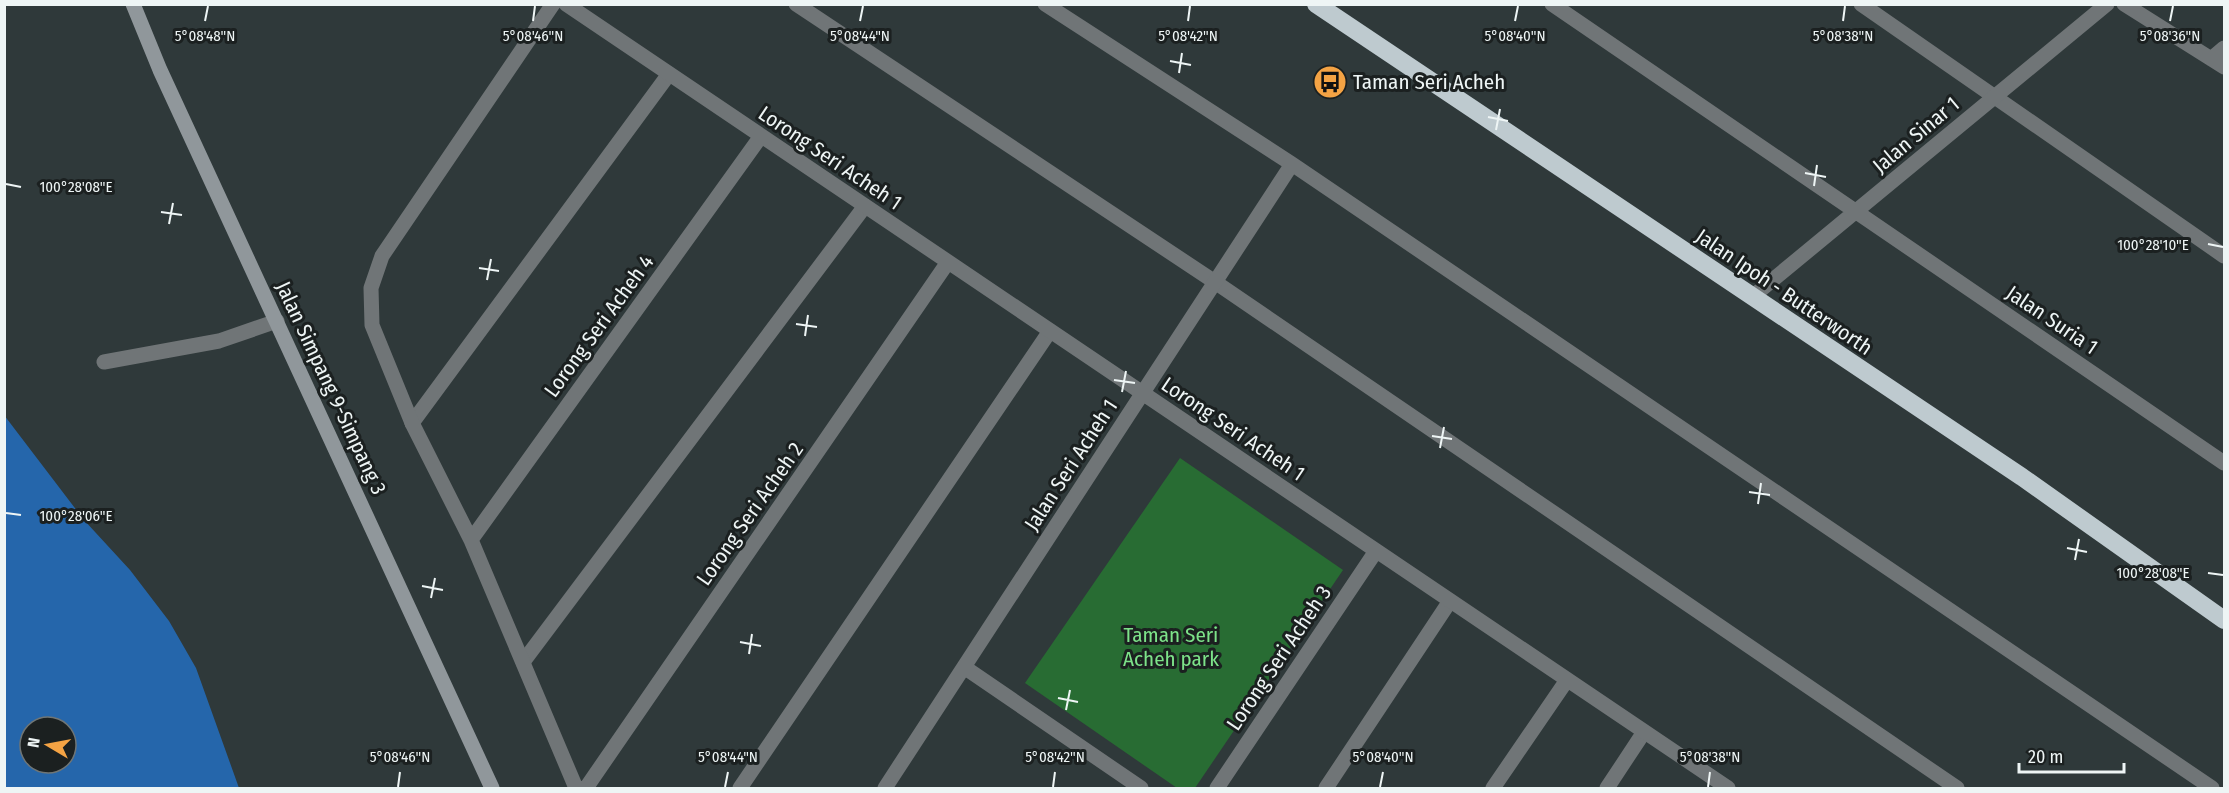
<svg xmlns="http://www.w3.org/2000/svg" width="2229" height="793" font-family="'Fira Sans Condensed',sans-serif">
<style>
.green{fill:#286c33}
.water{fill:#2566ab;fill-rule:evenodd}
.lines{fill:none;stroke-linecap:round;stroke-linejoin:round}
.lane{stroke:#707577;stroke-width:15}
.street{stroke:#707577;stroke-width:15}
.secondary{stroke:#90979b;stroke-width:15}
.highway{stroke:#becacf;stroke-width:18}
.ticks{fill:none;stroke:#eef5f5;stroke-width:2}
.labels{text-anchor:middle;stroke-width:6;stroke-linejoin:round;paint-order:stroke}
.poi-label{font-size:21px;fill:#eef5f5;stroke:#1b2020;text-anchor:start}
.street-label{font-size:21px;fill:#eef5f5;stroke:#1b2020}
.park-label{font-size:21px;fill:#7de389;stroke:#1b2020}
.ticks-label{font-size:15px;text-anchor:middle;fill:#eef5f5;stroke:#1b2020;stroke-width:6;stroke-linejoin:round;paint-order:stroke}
</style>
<rect width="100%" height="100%" fill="#2f393a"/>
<path class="green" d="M1180 458 1343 570 1195 788H1177L1025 683Z"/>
<path class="water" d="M4 415 84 520 130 570 169 621 196 668 239 788H5ZM30 727H66V763H30Z"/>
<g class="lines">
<path class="lane" d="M796 4 1215 282 1957 788
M1861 4 2224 256
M104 362 219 341 277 321
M412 423 669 74
M523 662 865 206
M740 788 1050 331
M1326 788 1450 601
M1607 788 1644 732"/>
<path class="street" d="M553 4 382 256 371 288 372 325 412 423 471 540 576 788
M566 4 1728 788
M1045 4 1292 164 2212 788
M1552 4 2224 463
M2124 4 2224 67
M2211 59 2224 48
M1752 297 2107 4
M471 540 761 136
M964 667 1141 788
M586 788 948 262
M885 788 1292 164
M1217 788 1376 551
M1493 788 1567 680"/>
<path class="secondary" d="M133 4 160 70 492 788"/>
<path class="highway" d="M1316 4 2022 477 2224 620"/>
</g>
<path class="ticks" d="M205 21 208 6M533 21 535 6M860 21 863 6M1188 21 1190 6M1515 21 1518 6M1843 21 1845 6M2170 21 2173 6M1170 61 1191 65M1179 73 1182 53M1488 117 1508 121M1496 130 1500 109M1805 173 1826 177M6 184 21 187M1814 186 1817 165M161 212 182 215M169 224 173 203M2208 244 2223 247M479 268 499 271M487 280 491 259M796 324 817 327M805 336 808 315M1114 380 1135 383M1122 392 1126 371M1432 436 1452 439M1440 448 1444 427M1749 492 1770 495M1758 504 1761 483M6 513 21 515M2067 548 2087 552M2075 560 2079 539M2208 573 2223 575M422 586 443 590M431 598 435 578M740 642 761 646M749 654 752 634M1058 698 1078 702M1066 710 1070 690M398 787 400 772M725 787 728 772M1053 787 1055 772M1380 787 1383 772M1708 787 1710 772"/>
<defs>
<symbol id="bus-disc" viewBox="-11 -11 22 22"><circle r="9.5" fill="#f4a344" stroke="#1b2020"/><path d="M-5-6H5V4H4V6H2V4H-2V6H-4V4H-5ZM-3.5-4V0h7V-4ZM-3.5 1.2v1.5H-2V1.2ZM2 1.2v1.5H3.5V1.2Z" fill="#111"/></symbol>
</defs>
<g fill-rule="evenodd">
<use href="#bus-disc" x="1311" y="63" width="38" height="38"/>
</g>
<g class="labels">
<g class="poi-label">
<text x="1353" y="89">Taman Seri Acheh</text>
</g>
<g class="street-label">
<text transform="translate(1916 135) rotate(-40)" y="7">Jalan Sinar 1</text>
<text transform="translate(830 158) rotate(34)" y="7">Lorong Seri Acheh 1</text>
<text transform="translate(1784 292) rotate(34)" y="7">Jalan Ipoh - Butterworth</text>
<text transform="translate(2052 320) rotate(34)" y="7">Jalan Suria 1</text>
<text transform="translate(599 326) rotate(-54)" y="7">Lorong Seri Acheh 4</text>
<text transform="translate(331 388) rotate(65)" y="7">Jalan Simpang 9-Simpang 3</text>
<text transform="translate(1233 429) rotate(34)" y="7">Lorong Seri Acheh 1</text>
<text transform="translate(1071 465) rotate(-57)" y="7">Jalan Seri Acheh 1</text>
<text transform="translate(750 514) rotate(-55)" y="7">Lorong Seri Acheh 2</text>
<text transform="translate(1279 658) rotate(-56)" y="7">Lorong Seri Acheh 3</text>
</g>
<g class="park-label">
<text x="1171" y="642">Taman Seri<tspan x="1171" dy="24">Acheh park</tspan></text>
</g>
</g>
<g class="ticks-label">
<text x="205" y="41">5°08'48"N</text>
<text x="533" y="41">5°08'46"N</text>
<text x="860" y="41">5°08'44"N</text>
<text x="1188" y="41">5°08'42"N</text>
<text x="1515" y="41">5°08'40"N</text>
<text x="1843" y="41">5°08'38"N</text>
<text x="2170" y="41">5°08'36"N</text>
<text x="76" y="192">100°28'08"E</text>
<text x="2153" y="250">100°28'10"E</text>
<text x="76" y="521">100°28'06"E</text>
<text x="2153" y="578">100°28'08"E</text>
<text x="400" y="762">5°08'46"N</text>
<text x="728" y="762">5°08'44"N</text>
<text x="1055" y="762">5°08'42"N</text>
<text x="1383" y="762">5°08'40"N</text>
<text x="1710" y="762">5°08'38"N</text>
</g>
<rect width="2229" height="793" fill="none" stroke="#eef5f5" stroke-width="12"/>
<g transform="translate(48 745) rotate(280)"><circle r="28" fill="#1b2020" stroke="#6f7575" stroke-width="1.5"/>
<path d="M0-4.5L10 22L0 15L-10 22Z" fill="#f4a344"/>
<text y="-9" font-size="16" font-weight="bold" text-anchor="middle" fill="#eef5f5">N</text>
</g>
<path d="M2019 763v9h105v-9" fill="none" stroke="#eef5f5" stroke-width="3"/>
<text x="2028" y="763" font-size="18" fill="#eef5f5" stroke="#1b2020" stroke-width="4.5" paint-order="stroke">20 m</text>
</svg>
